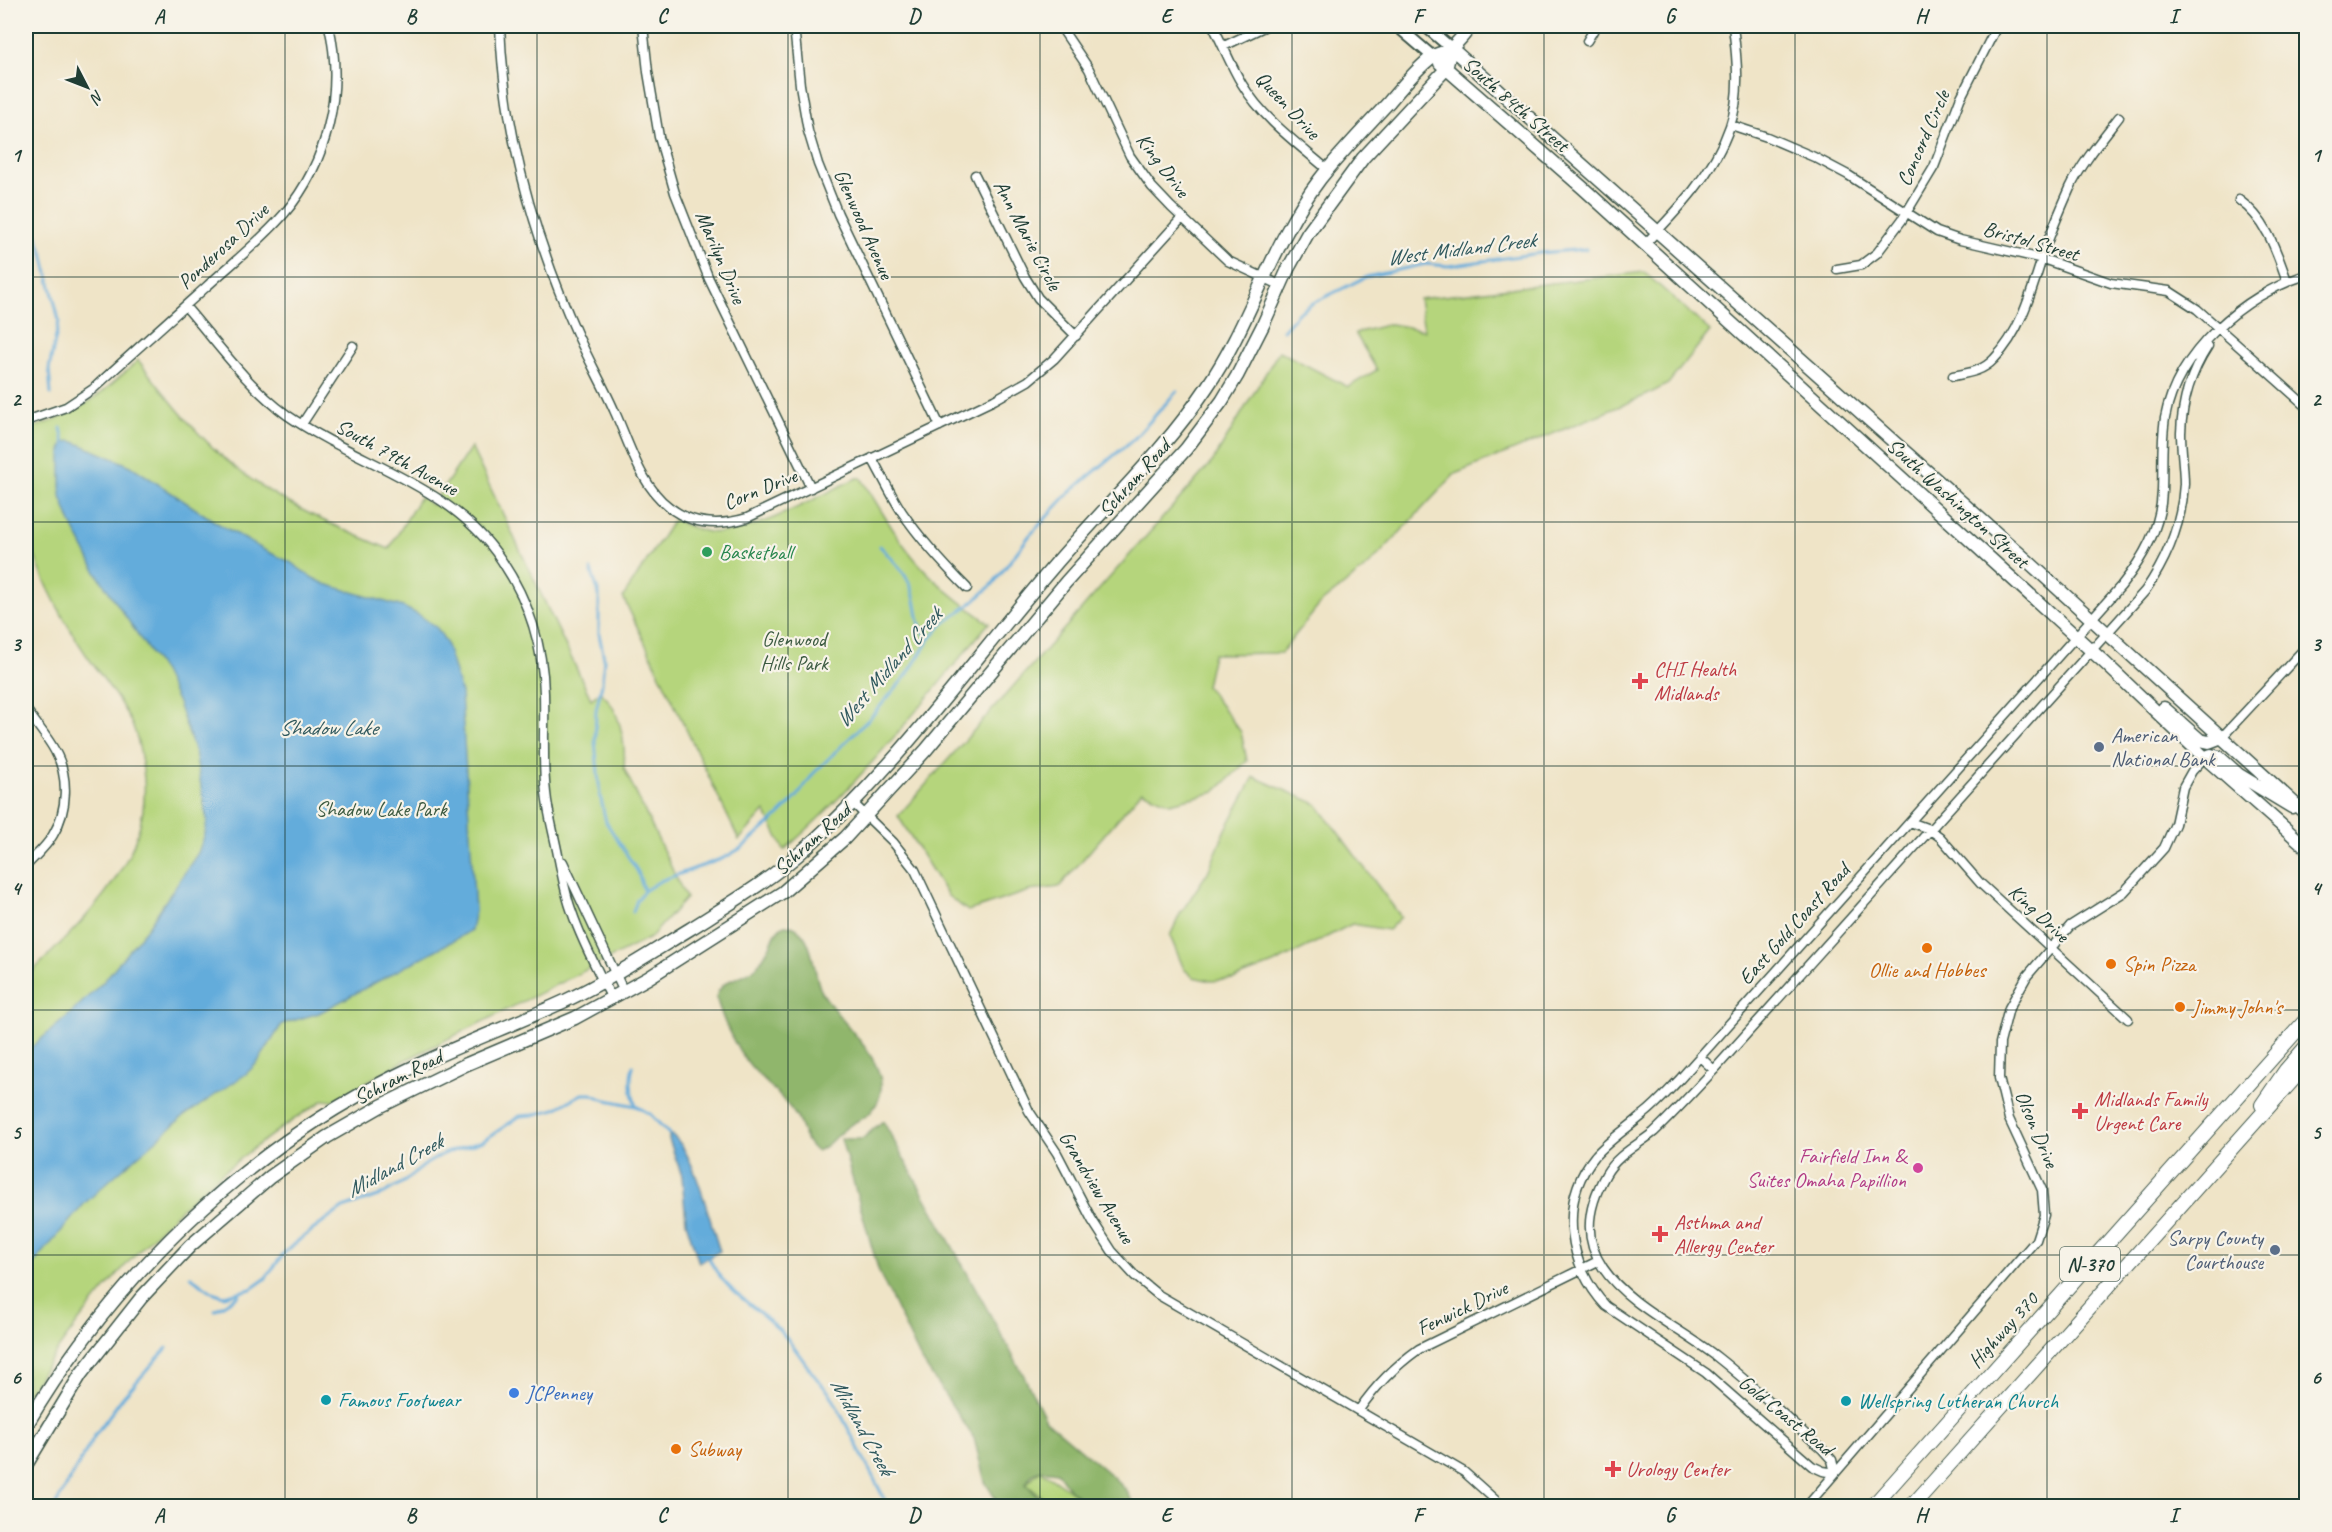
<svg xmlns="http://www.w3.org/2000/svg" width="2332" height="1532" font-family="Caveat,sans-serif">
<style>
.green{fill:#b5d57c;stroke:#6a8958;stroke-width:1.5}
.forest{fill:#90b66c;stroke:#587a50;stroke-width:1.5}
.water{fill:#64acdb;stroke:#427488;stroke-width:1.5}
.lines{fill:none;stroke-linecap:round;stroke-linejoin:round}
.stream{stroke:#64acdb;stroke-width:3}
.minor-casing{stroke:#3e564a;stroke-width:11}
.tertiary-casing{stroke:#3e564a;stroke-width:14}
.secondary-casing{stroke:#3e564a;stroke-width:15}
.trunk-casing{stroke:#3e564a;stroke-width:16}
.minor{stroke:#fff;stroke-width:8}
.tertiary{stroke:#fff;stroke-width:10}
.secondary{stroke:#fff;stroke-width:12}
.trunk{stroke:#fff;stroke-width:14}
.grid{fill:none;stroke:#1f3d34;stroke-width:1.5;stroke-opacity:0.55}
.leisure-dot{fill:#2e9e5b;stroke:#f7f3e8;stroke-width:2}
.health-dot{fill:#e0444e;stroke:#f7f3e8;stroke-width:2}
.service-dot{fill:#5c6f8a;stroke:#f7f3e8;stroke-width:2}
.food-dot{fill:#e8710a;stroke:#f7f3e8;stroke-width:2}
.hotel-dot{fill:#d1479c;stroke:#f7f3e8;stroke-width:2}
.shop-dot{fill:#3f7fe0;stroke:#f7f3e8;stroke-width:2}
.culture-dot{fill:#0f9aa8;stroke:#f7f3e8;stroke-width:2}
.labels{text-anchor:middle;stroke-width:4.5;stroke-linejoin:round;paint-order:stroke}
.shield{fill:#f7f3e8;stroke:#60746a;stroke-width:1.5}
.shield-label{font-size:20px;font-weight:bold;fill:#1f3d34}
.street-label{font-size:21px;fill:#1f3d34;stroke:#f7f3e8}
.leisure-label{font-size:21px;fill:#27864d;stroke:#f7f3e8;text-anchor:start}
.park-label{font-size:21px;fill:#3d5b42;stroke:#f7f3e8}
.health-label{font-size:21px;fill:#be3a42;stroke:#f7f3e8;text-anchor:start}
.service-label{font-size:21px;fill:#4e5e75;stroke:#f7f3e8;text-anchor:start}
.food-label{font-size:21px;fill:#c56008;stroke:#f7f3e8;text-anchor:start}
.hotel-label{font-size:21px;fill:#b23c85;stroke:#f7f3e8;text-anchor:end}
.shop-label{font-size:21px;fill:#366cbe;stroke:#f7f3e8;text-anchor:start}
.culture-label{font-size:21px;fill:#0d838f;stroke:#f7f3e8;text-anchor:start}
.water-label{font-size:22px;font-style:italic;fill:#30595e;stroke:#f7f3e8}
.neatline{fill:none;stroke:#1f3d34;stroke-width:2}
.grid-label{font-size:20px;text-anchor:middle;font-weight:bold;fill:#1f3d34}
</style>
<rect width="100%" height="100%" fill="#f7f3e8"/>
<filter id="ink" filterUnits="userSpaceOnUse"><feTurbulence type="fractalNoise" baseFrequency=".0167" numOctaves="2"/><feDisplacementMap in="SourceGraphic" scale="12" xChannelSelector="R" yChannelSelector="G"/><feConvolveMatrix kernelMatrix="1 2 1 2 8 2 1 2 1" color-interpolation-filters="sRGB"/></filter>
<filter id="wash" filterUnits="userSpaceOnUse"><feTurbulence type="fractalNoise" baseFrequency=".008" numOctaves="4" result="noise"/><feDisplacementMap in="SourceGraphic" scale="24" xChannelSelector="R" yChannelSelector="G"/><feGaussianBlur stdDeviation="1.35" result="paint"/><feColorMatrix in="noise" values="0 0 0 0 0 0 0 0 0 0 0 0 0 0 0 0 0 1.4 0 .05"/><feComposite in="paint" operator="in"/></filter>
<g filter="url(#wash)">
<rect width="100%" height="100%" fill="#efe4c7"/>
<path class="green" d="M1644 272 1710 331 1668 384 1647 395 1455 474 1369 565 1321 603 1281 653 1213 654 1206 686 1241 732 1247 761 1215 792 1170 803 1142 791 1059 887 1029 891 968 911 948 896 898 816 1213 461 1279 351 1348 387 1377 370 1355 333 1391 324 1424 330 1419 299Z
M138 360C168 398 198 438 236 468 281 504 336 527 389 549L420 497 432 505 471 447 591 699 600 692C620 707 626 744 624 768L686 898 650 938 404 1061 332 1101 324 1100C201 1176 103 1275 26 1397V978C80 922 151 865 144 778 142 762 140 745 134 729 122 701 102 678 85 653 61 617 32 563 26 521 24 512 26 502 26 493 26 472 26 451 26 429 74 418 103 394 138 360Z
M857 478H861C880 508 897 540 921 566 941 588 965 606 989 623 924 701 861 783 784 850L765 811 739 840 623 597 674 519C685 525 696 530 709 532 748 538 820 495 857 478Z
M1254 777 1317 804 1401 917 1388 930 1352 924 1273 964 1234 979 1211 981 1193 977 1184 969 1170 936 1180 914 1208 872 1226 829Z
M1040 1470 1092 1506H1050L1048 1502 1026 1484Z"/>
<path class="forest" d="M785 925C814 927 812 968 820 988 836 1024 910 1072 869 1114 863 1119 855 1121 849 1126 837 1133 830 1146 817 1151 804 1145 803 1127 796 1116 786 1100 771 1088 758 1074 738 1054 724 1024 716 997 724 975 741 981 756 967 760 963 764 956 767 951 774 942 773 930 785 925Z
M883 1121 1023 1374 1046 1420 1113 1477 1126 1490 1135 1506H1090L1069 1489 1057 1472C1040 1470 1034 1467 1026 1484L1047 1506H1000L985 1482 974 1438 920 1358 879 1272 841 1139H862Z"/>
<path class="water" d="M72 441 131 466 217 523 264 550 290 562 311 577 325 584 403 607 419 615 437 628 446 642 461 693 475 911 471 930 460 937 319 1013 282 1024 258 1062 246 1074 183 1117 111 1179 84 1204 26 1273V1052L70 1014 104 981 148 927 198 853 205 834 207 820 195 752 178 703 163 672 97 574 71 523 61 497V451L64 442Z
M669 1134C692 1141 711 1227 720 1251L699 1263 686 1222 682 1176 669 1139Z"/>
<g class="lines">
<path class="stream" d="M26 207 44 257 59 321 49 369 51 394
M1283 330 1298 313 1313 303 1366 277 1426 264 1448 266 1540 253 1586 249
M61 428 64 442
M880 546C895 562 909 575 914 596 919 615 916 624 929 640
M591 570 599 594V634L604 658 602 683 596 710 595 741 600 795 606 822 638 872 644 891
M633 912 637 900 644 891 660 881 724 858 743 847 778 816 797 797 813 774 871 717 907 675 929 640 943 624 973 602 992 585 1030 535 1070 492 1135 438 1177 391
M633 1066C629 1081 631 1092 636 1106
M709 1258C723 1291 757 1306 780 1331 799 1350 810 1375 830 1393L888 1506
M190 1276 212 1292 224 1296 251 1289 265 1279 284 1253 299 1240 343 1208 381 1195 405 1181 426 1164 443 1154 483 1141 520 1116 533 1115 555 1109 582 1094H592L602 1099 636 1106 650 1114 669 1134
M215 1310 239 1295
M55 1506 95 1435 123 1397 167 1348"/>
</g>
</g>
<g filter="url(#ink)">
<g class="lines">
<defs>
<path id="minor" d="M500 26C504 133 534 238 578 336 589 361 603 385 614 410 629 442 640 485 669 507 692 525 720 526 747 518L994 400 1028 381 1054 359 1182 218
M643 26 648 72 659 137 675 193 709 279 811 488
M794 26 800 85 808 131 818 164 838 214 940 426
M1060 26 1089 69 1130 156 1152 187 1171 207 1228 261 1280 285
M1213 26C1223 45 1231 66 1242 84 1263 119 1298 144 1328 170
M1587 41 1596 26
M1224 46 1266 26
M1731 125 1767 137 1814 157 1848 175 1937 232 1960 240 2043 259 2111 283 2169 291 2197 309 2306 406
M975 175 1025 277 1038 298 1076 336
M2239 200C2267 220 2276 250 2287 281
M1644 245C1678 210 1714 173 1730 126 1741 95 1737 58 1733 26
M1837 269 1861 265 1877 253 1902 220 1934 167 1960 99 1997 26
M185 306C217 343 247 386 287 415 359 465 452 484 502 561 528 600 543 646 544 693 545 727 542 759 546 793 548 814 554 834 558 855 562 874 565 894 572 912 582 942 598 971 612 999
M1953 376C1969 373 1983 371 1994 359 2024 329 2034 281 2047 243 2054 225 2062 206 2070 188 2082 163 2102 139 2119 117
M26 421 66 407 93 389C130 355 167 322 205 288 231 264 261 241 284 214 328 162 344 91 329 26
M302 424 353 346
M872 458C882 476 891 495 902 512 921 540 943 564 967 588
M26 709C35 723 47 736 55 751 69 776 68 810 53 835 46 847 35 856 26 866
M2222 737 2306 647
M852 802 893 842 915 870 1029 1111 1057 1153 1092 1220 1112 1251 1135 1276 1157 1294 1464 1472 1502 1506
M1910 822 1929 829 1940 837 1980 883 2128 1019
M563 862 624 992
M1700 1057 1714 1070
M1359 1410C1376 1385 1395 1366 1419 1349L1598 1261
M1835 1473 1823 1471 1812 1466 1706 1373 1606 1306C1568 1266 1558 1201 1595 1156 1609 1140 1628 1128 1644 1114 1657 1104 1668 1091 1680 1079L2121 586C2143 558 2161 528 2162 491 2163 467 2161 443 2165 418 2177 352 2245 294 2306 275
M1835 1473 1832 1460 1823 1450C1788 1419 1754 1386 1717 1357 1655 1309 1549 1273 1606 1174 1617 1155 1638 1145 1654 1132 1675 1112 1694 1091 1714 1070L2145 591C2167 559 2182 522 2184 484 2184 467 2181 450 2181 433 2182 402 2191 372 2208 346
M1807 1506 2036 1240 2044 1215 2042 1190 2009 1119 1999 1078 2000 1043 2009 1008 2027 976 2070 926 2124 892 2164 848 2175 824 2183 787 2192 771 2204 758"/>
<path id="tertiary" d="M1397 26 1432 56
M1425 26 1451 48"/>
<path id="secondary" d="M1451 48 2021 555 2306 814
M1440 63 1583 188 2105 663 2203 756 2306 847
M2164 708 2200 740 2209 742 2222 737
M2204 758 2211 755 2219 757 2239 775 2292 807
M26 1426C113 1278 241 1153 395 1076 450 1048 509 1027 565 1001 609 980 649 954 690 929 731 903 772 879 808 846 900 763 972 661 1053 567 1104 507 1163 453 1207 387 1252 321 1270 245 1320 179 1341 152 1366 127 1389 102 1402 87 1416 69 1432 57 1437 53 1445 53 1450 49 1458 43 1465 33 1471 26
M26 1465 81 1374 141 1298 190 1246 270 1177 327 1137 381 1106 467 1064 575 1018 648 978 783 892 845 838 926 750 1066 582 1186 449 1222 401 1237 376 1263 325 1289 267 1308 233 1363 158 1446 69 1451 48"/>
<path id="trunk" d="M2262 1105 2286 1070 2306 1047
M1873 1506 2306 1020
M1912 1506 2306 1065"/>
</defs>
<use href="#minor" class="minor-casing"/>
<use href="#tertiary" class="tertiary-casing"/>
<use href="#secondary" class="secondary-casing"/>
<use href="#trunk" class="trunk-casing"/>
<use href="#minor" class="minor"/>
<use href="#tertiary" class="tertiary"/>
<use href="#secondary" class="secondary"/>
<use href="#trunk" class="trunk"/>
</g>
</g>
<path class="grid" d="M285 26V1506M537 26V1506M788 26V1506M1040 26V1506M1292 26V1506M1544 26V1506M1795 26V1506M2047 26V1506M26 277H2306M26 522H2306M26 766H2306M26 1010H2306M26 1255H2306"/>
<circle class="leisure-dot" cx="707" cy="552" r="6"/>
<g class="health-dot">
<path d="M1637 672h6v6h6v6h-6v6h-6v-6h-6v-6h6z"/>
<path d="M2077 1102h6v6h6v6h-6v6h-6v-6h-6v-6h6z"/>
<path d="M1657 1225h6v6h6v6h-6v6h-6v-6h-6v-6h6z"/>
<path d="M1610 1460h6v6h6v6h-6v6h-6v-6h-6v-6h6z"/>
</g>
<g class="service-dot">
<circle cx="2099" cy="747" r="6"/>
<circle cx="2275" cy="1250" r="6"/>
</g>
<g class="food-dot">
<circle cx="1927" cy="948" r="6"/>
<circle cx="2111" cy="964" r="6"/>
<circle cx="2180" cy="1007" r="6"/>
<circle cx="676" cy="1449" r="6"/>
</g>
<circle class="hotel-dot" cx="1918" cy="1168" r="6"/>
<circle class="shop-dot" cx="514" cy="1393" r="6"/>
<g class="culture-dot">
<circle cx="326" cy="1400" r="6"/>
<circle cx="1846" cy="1401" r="6"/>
</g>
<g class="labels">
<rect class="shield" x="2060" y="1247" width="60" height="34" rx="4.5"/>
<g class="shield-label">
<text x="2090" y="1271">N-370</text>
</g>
<g class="street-label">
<text transform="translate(1516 104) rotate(41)" y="7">South 84th Street</text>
<text transform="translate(1288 105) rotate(47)" y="7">Queen Drive</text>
<text transform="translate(1923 138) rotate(-66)" y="7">Concord Circle</text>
<text transform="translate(1163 165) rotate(53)" y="7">King Drive</text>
<text transform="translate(864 224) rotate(66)" y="7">Glenwood Avenue</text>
<text transform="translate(1028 235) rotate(62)" y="7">Ann Marie Circle</text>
<text transform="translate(2031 241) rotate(16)" y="7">Bristol Street</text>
<text transform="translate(223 246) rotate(-43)" y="7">Ponderosa Drive</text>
<text transform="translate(721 257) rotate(67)" y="7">Marilyn Drive</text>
<text transform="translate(397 457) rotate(29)" y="7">South 79th Avenue</text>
<text transform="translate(1134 478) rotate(-48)" y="7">Schram Road</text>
<text transform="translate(760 489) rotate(-22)" y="7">Corn Drive</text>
<text transform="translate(1958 503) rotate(42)" y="7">South Washington Street</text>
<text transform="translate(812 839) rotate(-42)" y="7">Schram Road</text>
<text transform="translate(2039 913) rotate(43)" y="7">King Drive</text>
<text transform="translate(1794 924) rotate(-48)" y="7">East Gold Coast Road</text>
<text transform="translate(398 1077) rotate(-27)" y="7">Schram Road</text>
<text transform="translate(2037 1129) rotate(67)" y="7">Olson Drive</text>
<text transform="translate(1097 1187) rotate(59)" y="7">Grandview Avenue</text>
<text transform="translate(1462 1308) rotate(-26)" y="7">Fenwick Drive</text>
<text transform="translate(2003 1330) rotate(-48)" y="7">Highway 370</text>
<text transform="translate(1786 1415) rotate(39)" y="7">Gold Coast Road</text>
</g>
<g class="leisure-label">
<text x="719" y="559">Basketball</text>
</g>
<g class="park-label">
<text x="794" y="646">Glenwood<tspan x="794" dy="24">Hills Park</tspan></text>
<text x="381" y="816">Shadow Lake Park</text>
</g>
<g class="health-label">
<text x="1654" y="676">CHI Health<tspan x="1654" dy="24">Midlands</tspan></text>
<text x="2094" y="1106">Midlands Family<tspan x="2094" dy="24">Urgent Care</tspan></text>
<text x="1674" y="1229">Asthma and<tspan x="1674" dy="24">Allergy Center</tspan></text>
<text x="1626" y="1476">Urology Center</text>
</g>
<g class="service-label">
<text x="2111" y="742">American<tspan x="2111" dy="24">National Bank</tspan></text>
<text x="2263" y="1245" text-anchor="end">Sarpy County<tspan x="2263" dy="24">Courthouse</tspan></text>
</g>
<g class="food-label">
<text x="2123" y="971">Spin Pizza</text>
<text x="1927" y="977" text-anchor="middle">Ollie and Hobbes</text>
<text x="2192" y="1014">Jimmy John's</text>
<text x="688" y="1456">Subway</text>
</g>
<g class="hotel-label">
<text x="1906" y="1163">Fairfield Inn &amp;<tspan x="1906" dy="24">Suites Omaha Papillion</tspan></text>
</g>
<g class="shop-label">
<text x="526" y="1400">JCPenney</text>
</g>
<g class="culture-label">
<text x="338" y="1407">Famous Footwear</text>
<text x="1858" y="1408">Wellspring Lutheran Church</text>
</g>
<g class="water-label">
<text transform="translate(1461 248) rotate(-7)" y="8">West Midland Creek</text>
<text transform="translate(888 667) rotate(-49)" y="8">West Midland Creek</text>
<text x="328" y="735">Shadow Lake</text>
<text transform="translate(394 1165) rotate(-29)" y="8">Midland Creek</text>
<text transform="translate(863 1426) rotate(61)" y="8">Midland Creek</text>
</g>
</g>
<rect width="2332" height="1532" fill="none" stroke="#f7f3e8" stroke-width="66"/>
<g transform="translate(87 87) rotate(132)" stroke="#f7f3e8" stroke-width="4.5" paint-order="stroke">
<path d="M0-4.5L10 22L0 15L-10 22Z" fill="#1f3d34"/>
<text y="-9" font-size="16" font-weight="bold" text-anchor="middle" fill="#1f3d34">N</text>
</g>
<rect x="33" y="33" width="2266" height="1466" class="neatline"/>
<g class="grid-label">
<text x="159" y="23">A</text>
<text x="411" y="23">B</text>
<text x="662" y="23">C</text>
<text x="914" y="23">D</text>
<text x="1166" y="23">E</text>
<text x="1418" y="23">F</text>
<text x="1670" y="23">G</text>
<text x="1921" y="23">H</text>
<text x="2173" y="23">I</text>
<text x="16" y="162">1</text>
<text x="2316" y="162">1</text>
<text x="16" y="406">2</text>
<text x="2316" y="406">2</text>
<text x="16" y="651">3</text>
<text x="2316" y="651">3</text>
<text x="16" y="895">4</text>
<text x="2316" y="895">4</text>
<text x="16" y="1139">5</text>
<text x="2316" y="1139">5</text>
<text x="16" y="1384">6</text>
<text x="2316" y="1384">6</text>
<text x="159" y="1522">A</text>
<text x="411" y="1522">B</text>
<text x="662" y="1522">C</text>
<text x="914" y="1522">D</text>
<text x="1166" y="1522">E</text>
<text x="1418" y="1522">F</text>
<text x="1670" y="1522">G</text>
<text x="1921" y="1522">H</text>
<text x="2173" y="1522">I</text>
</g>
</svg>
